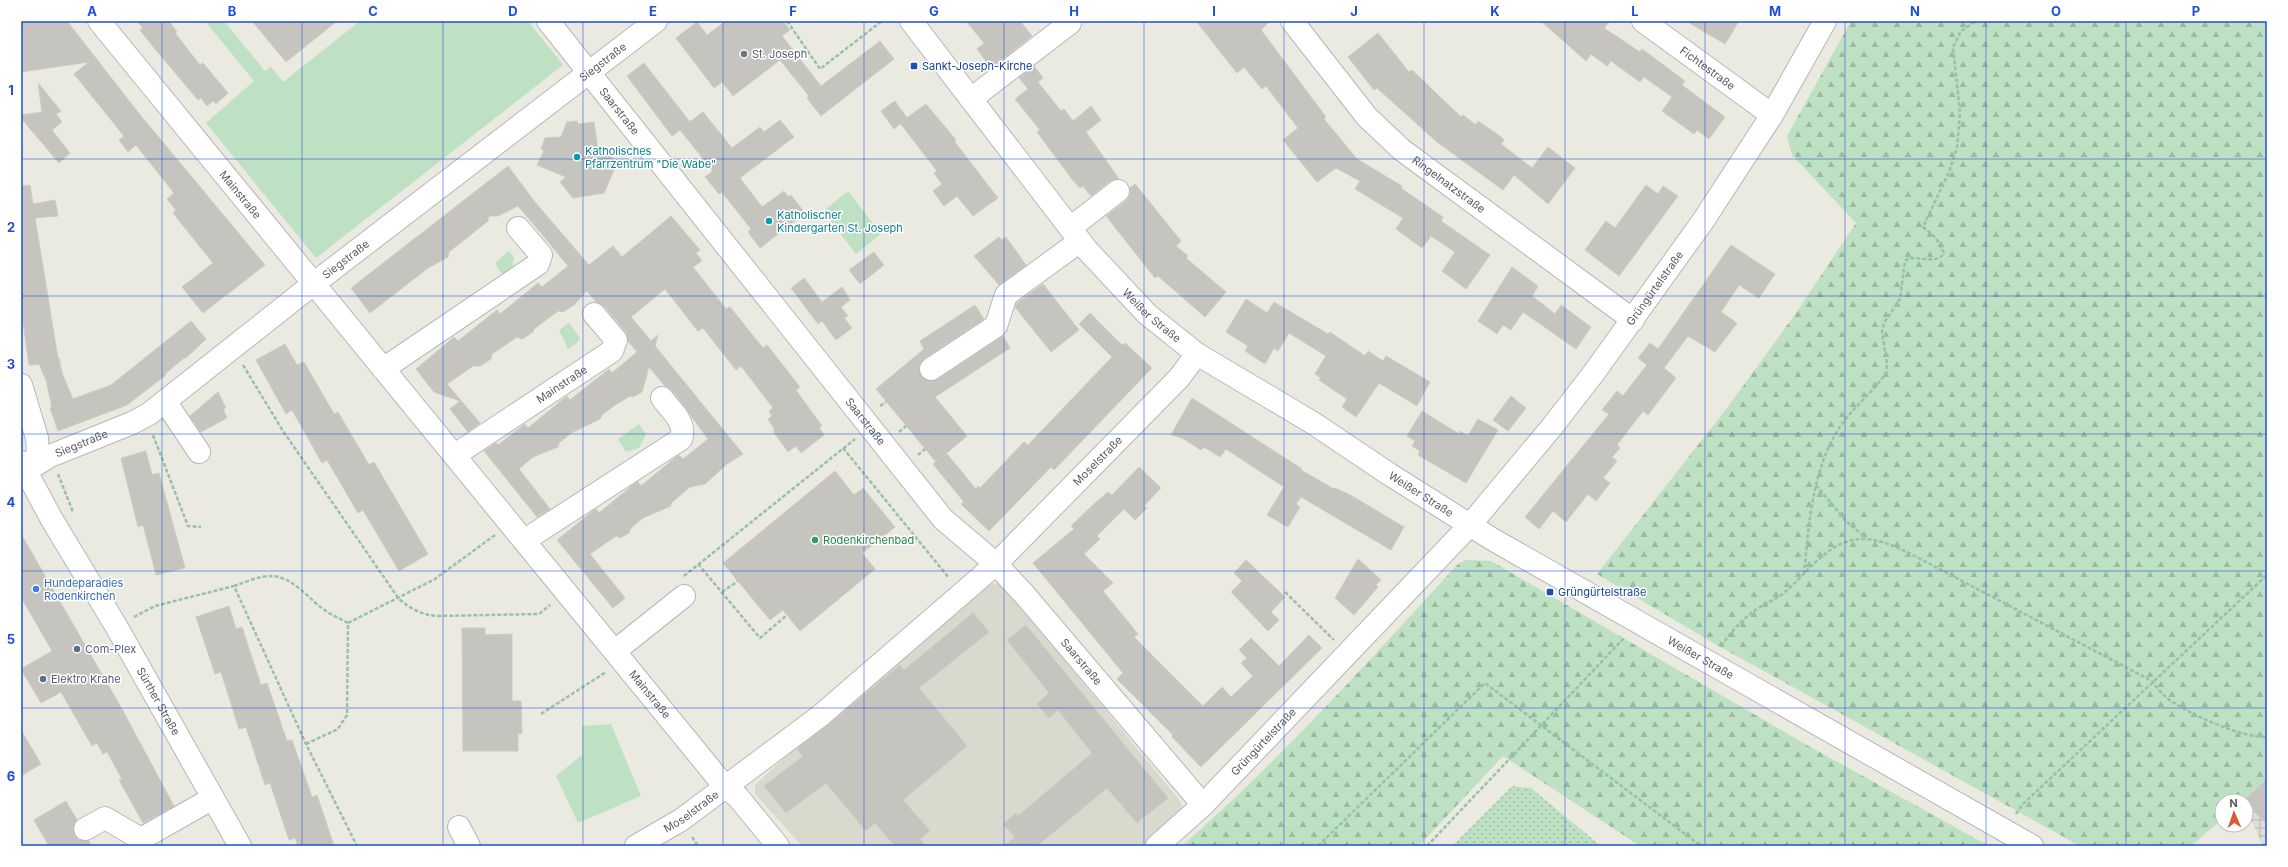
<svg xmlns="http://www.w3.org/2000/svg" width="2288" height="867" font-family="Inter,sans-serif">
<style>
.industrial{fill:url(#industrial-grid)}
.education{fill:#dad9ce}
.grass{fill:url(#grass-dots)}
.forest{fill:url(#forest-firs)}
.park{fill:#bee1c3}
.building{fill:#c6c4be;stroke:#cfccbf}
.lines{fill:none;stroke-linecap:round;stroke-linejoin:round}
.minor-casing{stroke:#b6b7bc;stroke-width:24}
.path{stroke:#98c1aa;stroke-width:2.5;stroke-dasharray:4 2;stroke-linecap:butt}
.minor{stroke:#fff;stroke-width:22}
.grid{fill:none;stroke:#1d4ed8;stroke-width:1;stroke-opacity:0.55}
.worship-dot{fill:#6b7280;stroke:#fff;stroke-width:1.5}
.transit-dot{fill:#1a4fb4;stroke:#fff;stroke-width:1.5}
.culture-dot{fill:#0f9aa8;stroke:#fff;stroke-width:1.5}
.leisure-dot{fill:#2e9e5b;stroke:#fff;stroke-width:1.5}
.shop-dot{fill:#3f7fe0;stroke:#fff;stroke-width:1.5}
.service-dot{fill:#5c6f8a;stroke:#fff;stroke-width:1.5}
.labels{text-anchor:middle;stroke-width:3;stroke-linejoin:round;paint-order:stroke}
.worship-label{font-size:11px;fill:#5b616d;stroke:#fff;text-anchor:start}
.street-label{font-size:11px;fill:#595b60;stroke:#fff}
.transit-label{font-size:11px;fill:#164399;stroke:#fff;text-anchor:start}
.culture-label{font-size:11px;fill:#0d838f;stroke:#fff;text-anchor:start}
.leisure-label{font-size:11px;fill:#27864d;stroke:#fff;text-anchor:start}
.shop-label{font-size:11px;fill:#366cbe;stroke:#fff;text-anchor:start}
.service-label{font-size:11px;fill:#4e5e75;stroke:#fff;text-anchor:start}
.neatline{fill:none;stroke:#1d4ed8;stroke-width:1.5}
.grid-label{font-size:13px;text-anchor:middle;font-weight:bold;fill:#1d4ed8}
</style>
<defs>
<pattern id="industrial-grid" width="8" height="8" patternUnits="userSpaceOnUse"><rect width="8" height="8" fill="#deddd8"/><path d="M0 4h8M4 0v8" fill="none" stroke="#b7b6b3"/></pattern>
<pattern id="grass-dots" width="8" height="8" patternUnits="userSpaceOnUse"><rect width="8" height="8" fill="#bee1c3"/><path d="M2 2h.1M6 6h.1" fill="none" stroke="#9db9a2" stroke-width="1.8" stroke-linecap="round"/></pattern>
<pattern id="forest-firs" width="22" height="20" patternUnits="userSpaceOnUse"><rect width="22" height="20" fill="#bee1c3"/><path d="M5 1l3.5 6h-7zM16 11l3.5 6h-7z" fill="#9db9a2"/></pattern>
</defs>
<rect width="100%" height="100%" fill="#ebeae0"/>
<path class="industrial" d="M2267 778V846H2263L2246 808V801L2242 800Z"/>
<path class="education" d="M996 583 1004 586 1181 802 1183 814 1144 846H802L755 794V785L794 749 901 661 988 584Z"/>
<path class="grass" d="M1512 786 1531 788 1601 846H1452Z"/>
<path class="forest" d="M1851 21H2267V778L2242 801H2222V819L2191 846H2080L1715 644 1597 574 1730 404 1796 313 1856 223 1792 155 1787 136Z
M1466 560 1491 561 1800 741 1989 846H1640L1503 756 1419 846H1182C1281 759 1369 661 1458 564Z"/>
<path class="park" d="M205 21H224L265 71 271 67 283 82 360 21H528L563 65 316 258 206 123 254 81Z
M848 191 881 234 856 254 823 211Z
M509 251 514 257 512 270 503 276 495 263Z
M569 323 580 338 577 343 568 349 559 330Z
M639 424 646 434 639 448 626 452 618 439Z
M611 724 641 796 578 823 556 776 582 755V726Z"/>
<path class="building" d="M21 21H67L137 111 265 265 203 313 182 287 213 263 173 213 176 210 167 199 174 193 136 145 128 152 119 140 124 136 74 74 89 62 21 72Z
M137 21H169L177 32 175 33 200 65 203 63 228 93 216 104 213 101 207 106 201 98 198 100 155 49 140 30 143 28Z
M252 21H337L286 62Z
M726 21H783L790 30 782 36 821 86 880 41 894 59 821 116 807 98 809 96 780 60 733 96 722 82 714 88 676 38 697 22 707 35Z
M966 21H1020L1032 36 991 68 977 49 984 43Z
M1196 21H1270L1261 30 1326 117 1324 119 1357 159 1402 186 1401 188 1408 193 1443 217 1441 221 1490 255 1466 289 1442 271 1455 252 1431 236 1422 248 1396 229 1403 218 1355 189 1360 181 1336 168 1317 182 1283 140 1298 128 1266 86 1262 89 1244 67 1237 73Z
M1541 21H1610L1604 28 1640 52 1642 49 1685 81 1682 85 1725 117 1709 139 1697 130 1694 134 1662 111 1672 97 1644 77 1640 82 1611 61 1607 66 1591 54 1586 61Z
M1686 21H1739L1725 44Z
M1378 33 1409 72 1412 70 1461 117 1463 115 1476 125 1478 121 1497 134 1504 140 1501 144 1532 168 1548 147 1575 168 1548 204 1514 175 1503 190 1437 142 1377 88 1374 90 1348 57Z
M644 63 690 122 687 124 703 112 732 148 760 127 764 132 780 120 794 137 740 178 762 207 784 191 788 197 791 195 805 213 760 248 748 232 751 229 722 192 719 194 705 177 713 171 680 130 672 136 627 76Z
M1034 66 1043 78 1038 82 1061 111 1064 109 1073 121 1091 106 1101 120 1086 132 1119 179 1110 181 1091 196 1083 186 1080 188 1072 179 1037 132 1040 130 1015 99 1028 89 1019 78Z
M38 83 61 111 56 114 62 122 52 130 70 153 59 163 21 118V115L42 112Z
M895 101 907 118 894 129 881 111Z
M926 104 956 140 954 141 998 198 973 216 957 196 944 206 933 191 942 184 934 173 937 171 900 123Z
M577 121 578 124 594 122 598 151 606 150 617 163 604 193 573 198 560 182 566 177 537 165 544 151 541 149 545 138 561 137 567 122Z
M508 166 535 202 589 265 613 246 622 257 671 216 700 250 696 253 702 261 693 267 726 309 730 307 763 348 767 345 800 387 796 390 822 426 819 428 824 435 801 453 796 446 788 452 773 431 775 430 768 419 772 416 769 411 773 408 741 366 736 370 703 328 698 331 665 289 631 317 651 341 658 335 655 346 743 454 727 464 705 484 690 487 671 503V506L643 518 631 528 629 533 620 538 616 536 590 554 625 598 613 608 557 540 593 511 596 509 599 513 634 484 638 482 641 486 676 457 679 455 683 459 708 439 672 390 665 386 649 367 642 392 633 397 630 396 615 405 602 415 600 419 571 433 559 443 558 447 533 457 519 469 550 509 537 517 484 451 496 443 498 445 525 424 528 428 567 396 570 400 609 369 612 373 637 352 628 341 626 332 604 306 596 302 587 291 574 305 563 312 558 311 534 329 533 332 522 339 517 337 492 354 491 359 480 366H473L447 384 480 423 468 432 450 409 460 401 434 392 416 369 454 337 458 341 497 310 500 314 538 283 542 287 568 266 540 232 518 206 498 216H489L488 221 449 252 448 257 428 268 370 313 351 288Z
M1135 184 1181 241 1176 246 1188 256 1186 258 1226 292 1205 317 1158 276 1155 278 1106 216 1126 201 1130 195V188Z
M30 185 33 204 55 200 58 216 35 218 58 358H59L62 373 73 399 111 385 191 321 206 339 186 358H184L165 374 166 375 127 405 58 431 50 408 52 407 46 380 39 364 29 365 23 322 21 323V186Z
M1646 185 1658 194 1663 186 1678 196 1619 276 1585 250 1606 221 1615 228Z
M999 237 1002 240 1006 237 1026 265 999 285 974 256Z
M1731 245 1775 274 1759 298 1739 285 1721 312 1737 323 1715 352 1688 336 1664 368 1676 378 1648 415 1643 411 1617 445 1620 448 1612 457 1617 461 1603 478 1610 483 1596 501 1588 494 1566 522 1553 511 1539 529 1525 517 1609 414 1602 410 1617 391 1623 396 1647 365 1638 358 1650 343 1658 349Z
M874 252 884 265 860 284 849 270Z
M1512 267 1538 286 1532 296 1555 314 1561 305 1591 327 1576 349 1523 312 1511 330 1503 325 1497 334 1478 321Z
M804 278 822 302 842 287 850 300 841 307 848 316 844 318 852 328 836 340 822 321 818 324 791 288Z
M1043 284 1079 330 1051 352 1015 307 1017 303Z
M1246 299 1267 313 1274 302 1328 334 1330 332 1365 356 1368 351 1383 361 1386 356 1430 382 1417 406 1379 383 1356 417 1342 407 1347 399 1319 380 1321 378 1315 374 1326 356 1289 333 1278 351 1274 348 1265 364 1245 351 1248 346 1226 332Z
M975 305 984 319 924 359 919 369 921 376 931 381 938 379 1003 336 1010 348 935 397 967 436 936 462 876 389 924 349 920 341Z
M1090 313 1122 345 1125 343 1152 368 1054 470 1051 467 989 531 961 504 964 502 933 464 947 454 976 489 978 486 980 488 1024 442 1028 445 1112 357 1079 324Z
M285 344 297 365 304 362 334 414 338 412 369 465 374 462 428 554 399 571 363 510 358 513 327 460 322 463 292 410 286 414 256 360Z
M218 392 226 408 223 409 227 418 201 432 190 416Z
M1511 396 1526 408 1508 431 1493 420Z
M1192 398 1302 469 1301 470 1334 489 1335 488 1352 496 1404 527 1391 550 1301 497 1296 504 1300 507 1288 527 1267 515 1284 487 1226 449 1220 457 1204 447 1201 450 1182 438 1171 435Z
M1422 411 1459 434 1460 431 1468 436 1478 419 1498 430 1466 483 1418 455 1420 451 1412 446 1415 441 1407 436Z
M146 451 152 475 159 473 185 568 156 575 143 525 138 527 121 458Z
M1139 467 1161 488 1144 506 1147 508 1135 520 1124 509 1097 536 1100 539 1084 554 1113 583 1103 591 1138 634 1134 637 1203 706 1222 687 1231 697 1253 676 1241 663 1247 658 1239 650 1251 638 1279 666 1309 635 1322 648 1201 767 1172 737 1173 735 1117 679 1123 673 1033 563 1074 529 1071 526 1094 504 1108 492 1112 495Z
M835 471 854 495 863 488 895 527 862 553 875 569 800 631 783 610 770 620 723 563Z
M21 534 122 709 174 806 143 823 119 780 122 779 107 752 103 754 97 743 92 746 61 692 41 703 21 669 52 651 21 597Z
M1358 559 1381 580 1376 585 1378 587 1354 615 1335 598Z
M1246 560 1285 597 1271 612 1279 620 1268 631 1231 592 1242 581 1234 573Z
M229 606 236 629 242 627 261 685 267 683 287 741 292 740 312 797 317 795 334 846H298L295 838 289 840 270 783 265 785 246 727 239 729 221 672 215 674 196 617Z
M973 613 989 632 919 688 967 746 903 800 930 831 920 839 926 846H895L875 823 866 831 826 783 786 813 764 786 803 756 797 749 828 725 900 665 904 670Z
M1026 625 1168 798 1137 823 1107 788 1037 846H1004L1015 837 1003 824 1016 813 1018 816 1092 753 1058 710 1049 718 1037 704 1049 693 1007 640Z
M462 628H485V635L512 634V701H521L522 733 518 734V751H463Z
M21 730 41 764 21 776Z
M2267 779V824L2243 801Z
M66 801 77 820 73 828 74 835 79 840 89 841 92 846H49L34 820Z"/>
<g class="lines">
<defs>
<g id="minor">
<path id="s1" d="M99 21C306 277 518 530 725 787L738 797 778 846"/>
<path id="s2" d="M548 21 943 519 996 564 1024 594 1203 805"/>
<path id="s3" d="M911 21 1087 250 1147 314 1197 354 1313 423 1389 474 1492 539 2032 846"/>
<path id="s4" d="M1292 21 1367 117 1402 150 1633 320"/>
<path id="s5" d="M1643 21 1772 115"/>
<path d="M971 99 1070 23 1069 21"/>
<path d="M1070 228 1118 191"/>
<path d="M383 369 538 264 541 255 518 228"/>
<path d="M931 369 996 326 1006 295 1080 241"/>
<path d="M21 385 37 438 38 454 26 471"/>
<path d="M165 401 199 452"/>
<path id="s6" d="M455 455 612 351 616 340 594 314"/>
<path id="s7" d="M21 462 51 518 116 626 240 846"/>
<path id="s8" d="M21 474 50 456 132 423 149 414 312 285 656 21"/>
<path d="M525 540 681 439C687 422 671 411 662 398"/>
<path d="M615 651 684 596"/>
<path d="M459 827 469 846"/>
<path d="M85 829 105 818 141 839 213 798"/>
<path id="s9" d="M636 846 681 820 820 716 996 564 1179 378 1197 354"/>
<path id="s10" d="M1157 846 1203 805 1470 525 1551 428 1593 374 1703 221 1772 115 1825 21"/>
</g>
</defs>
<use href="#minor" class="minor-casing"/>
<path class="path" d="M787 21 820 69 882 21
M243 365 283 431 399 599C411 609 420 614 436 616L539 614 550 605
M880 406 886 402
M899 432 906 426
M153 435 188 526 201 527
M843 448 949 578
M918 455 925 449
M58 474 73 512
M1816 485 1846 521 1866 538
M698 564 760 638 787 615
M1804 574C1809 524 1812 464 1844 421 1857 404 1874 391 1886 373L1887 364 1882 332 1884 323 1900 299 1905 261 1910 258C1921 257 1938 264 1944 253L1936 238 1923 227 1949 172 1957 148 1960 114 1953 47 1961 31 1976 21
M684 576 855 439
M234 586C246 582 261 575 273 576 295 578 309 600 326 611 333 616 341 619 348 623
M722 592 738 581
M1285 592 1334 640
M134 617 155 606 234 586 306 744 357 846
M348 623 435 579 495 535
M1721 646C1731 632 1742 619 1757 609 1766 603 1777 599 1785 592 1805 575 1825 546 1852 540 1872 536 1889 544 1907 552L2152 681C2156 687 2161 693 2166 697 2185 713 2242 738 2267 737
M541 714 606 672
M306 744 338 729 347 715 348 623
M2016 814 2023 804 2267 575
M692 837 698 846
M1318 846 1485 683 1701 846
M1427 846 1625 637"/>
<use href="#minor" class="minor"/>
</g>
<path class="grid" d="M162 21V846M302 21V846M443 21V846M583 21V846M723 21V846M864 21V846M1004 21V846M1144 21V846M1284 21V846M1424 21V846M1565 21V846M1705 21V846M1845 21V846M1986 21V846M2126 21V846M21 159H2267M21 296H2267M21 434H2267M21 571H2267M21 708H2267"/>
<circle class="worship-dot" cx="744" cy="54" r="4"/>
<g class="transit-dot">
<rect x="910" y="62" width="8" height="8" rx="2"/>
<rect x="1546" y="588" width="8" height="8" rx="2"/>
</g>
<g class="culture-dot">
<circle cx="577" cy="157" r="4"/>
<circle cx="769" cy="221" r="4"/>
</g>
<circle class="leisure-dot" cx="815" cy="540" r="4"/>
<circle class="shop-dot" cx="36" cy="589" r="4"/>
<g class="service-dot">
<circle cx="77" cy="649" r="4"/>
<circle cx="43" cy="679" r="4"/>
</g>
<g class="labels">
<g class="worship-label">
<text x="752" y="58">St. Joseph</text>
</g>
<g class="street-label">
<text dy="4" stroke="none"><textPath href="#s8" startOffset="716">Siegstraße</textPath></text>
<text dy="4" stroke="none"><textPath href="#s5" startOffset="80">Fichtestraße</textPath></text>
<text dy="4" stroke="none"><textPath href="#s2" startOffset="115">Saarstraße</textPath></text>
<text dy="4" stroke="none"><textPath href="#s4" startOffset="228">Ringelnatzstraße</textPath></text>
<text dy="4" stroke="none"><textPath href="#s1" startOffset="224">Mainstraße</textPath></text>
<text dy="4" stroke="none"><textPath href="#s8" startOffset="392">Siegstraße</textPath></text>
<text dy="4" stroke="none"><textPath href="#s10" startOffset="749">Grüngürtelstraße</textPath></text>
<text dy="4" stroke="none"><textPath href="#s3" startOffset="381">Weißer Straße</textPath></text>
<text dy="4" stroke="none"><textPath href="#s6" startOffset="128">Mainstraße</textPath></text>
<text dy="4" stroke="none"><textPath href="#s2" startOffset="511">Saarstraße</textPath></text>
<text dy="4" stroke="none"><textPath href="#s8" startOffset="68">Siegstraße</textPath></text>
<text dy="4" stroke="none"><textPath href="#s9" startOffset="603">Moselstraße</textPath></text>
<text dy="4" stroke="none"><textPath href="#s3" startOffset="705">Weißer Straße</textPath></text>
<text dy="4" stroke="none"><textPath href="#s3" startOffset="1029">Weißer Straße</textPath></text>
<text dy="4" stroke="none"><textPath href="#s2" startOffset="835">Saarstraße</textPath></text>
<text dy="4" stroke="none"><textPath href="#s1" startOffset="870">Mainstraße</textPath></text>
<text dy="4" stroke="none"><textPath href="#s7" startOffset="276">Sürther Straße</textPath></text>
<text dy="4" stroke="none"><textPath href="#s10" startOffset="149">Grüngürtelstraße</textPath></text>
<text dy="4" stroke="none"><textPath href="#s9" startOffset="65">Moselstraße</textPath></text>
</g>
<g class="transit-label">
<text x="922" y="70">Sankt-Joseph-Kirche</text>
<text x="1558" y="596">Grüngürtelstraße</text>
</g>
<g class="culture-label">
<text x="585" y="155">Katholisches<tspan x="585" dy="13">Pfarrzentrum "Die Wabe"</tspan></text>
<text x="777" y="219">Katholischer<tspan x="777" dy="13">Kindergarten St. Joseph</tspan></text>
</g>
<g class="leisure-label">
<text x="823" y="544">Rodenkirchenbad</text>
</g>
<g class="shop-label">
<text x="44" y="587">Hundeparadies<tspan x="44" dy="13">Rodenkirchen</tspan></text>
</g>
<g class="service-label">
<text x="85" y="653">Com-Plex</text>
<text x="51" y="683">Elektro Krahe</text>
</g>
</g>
<rect width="2288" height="867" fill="none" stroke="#ffffff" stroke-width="44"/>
<g transform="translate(2234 813) rotate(358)"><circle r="19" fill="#ffffff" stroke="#bdbdbf"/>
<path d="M0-3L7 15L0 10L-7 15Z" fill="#da5c37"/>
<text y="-6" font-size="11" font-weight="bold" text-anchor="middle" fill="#595b60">N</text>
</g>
<rect x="22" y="22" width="2244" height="823" class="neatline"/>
<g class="grid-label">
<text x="92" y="16">A</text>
<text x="232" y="16">B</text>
<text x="373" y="16">C</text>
<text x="513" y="16">D</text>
<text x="653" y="16">E</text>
<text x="793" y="16">F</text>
<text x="934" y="16">G</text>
<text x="1074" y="16">H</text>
<text x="1214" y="16">I</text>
<text x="1354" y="16">J</text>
<text x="1495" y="16">K</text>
<text x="1635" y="16">L</text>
<text x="1775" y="16">M</text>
<text x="1915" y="16">N</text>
<text x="2056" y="16">O</text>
<text x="2196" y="16">P</text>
<text x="11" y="95">1</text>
<text x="11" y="232">2</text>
<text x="11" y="369">3</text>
<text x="11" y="507">4</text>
<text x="11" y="644">5</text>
<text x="11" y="781">6</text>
</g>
</svg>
